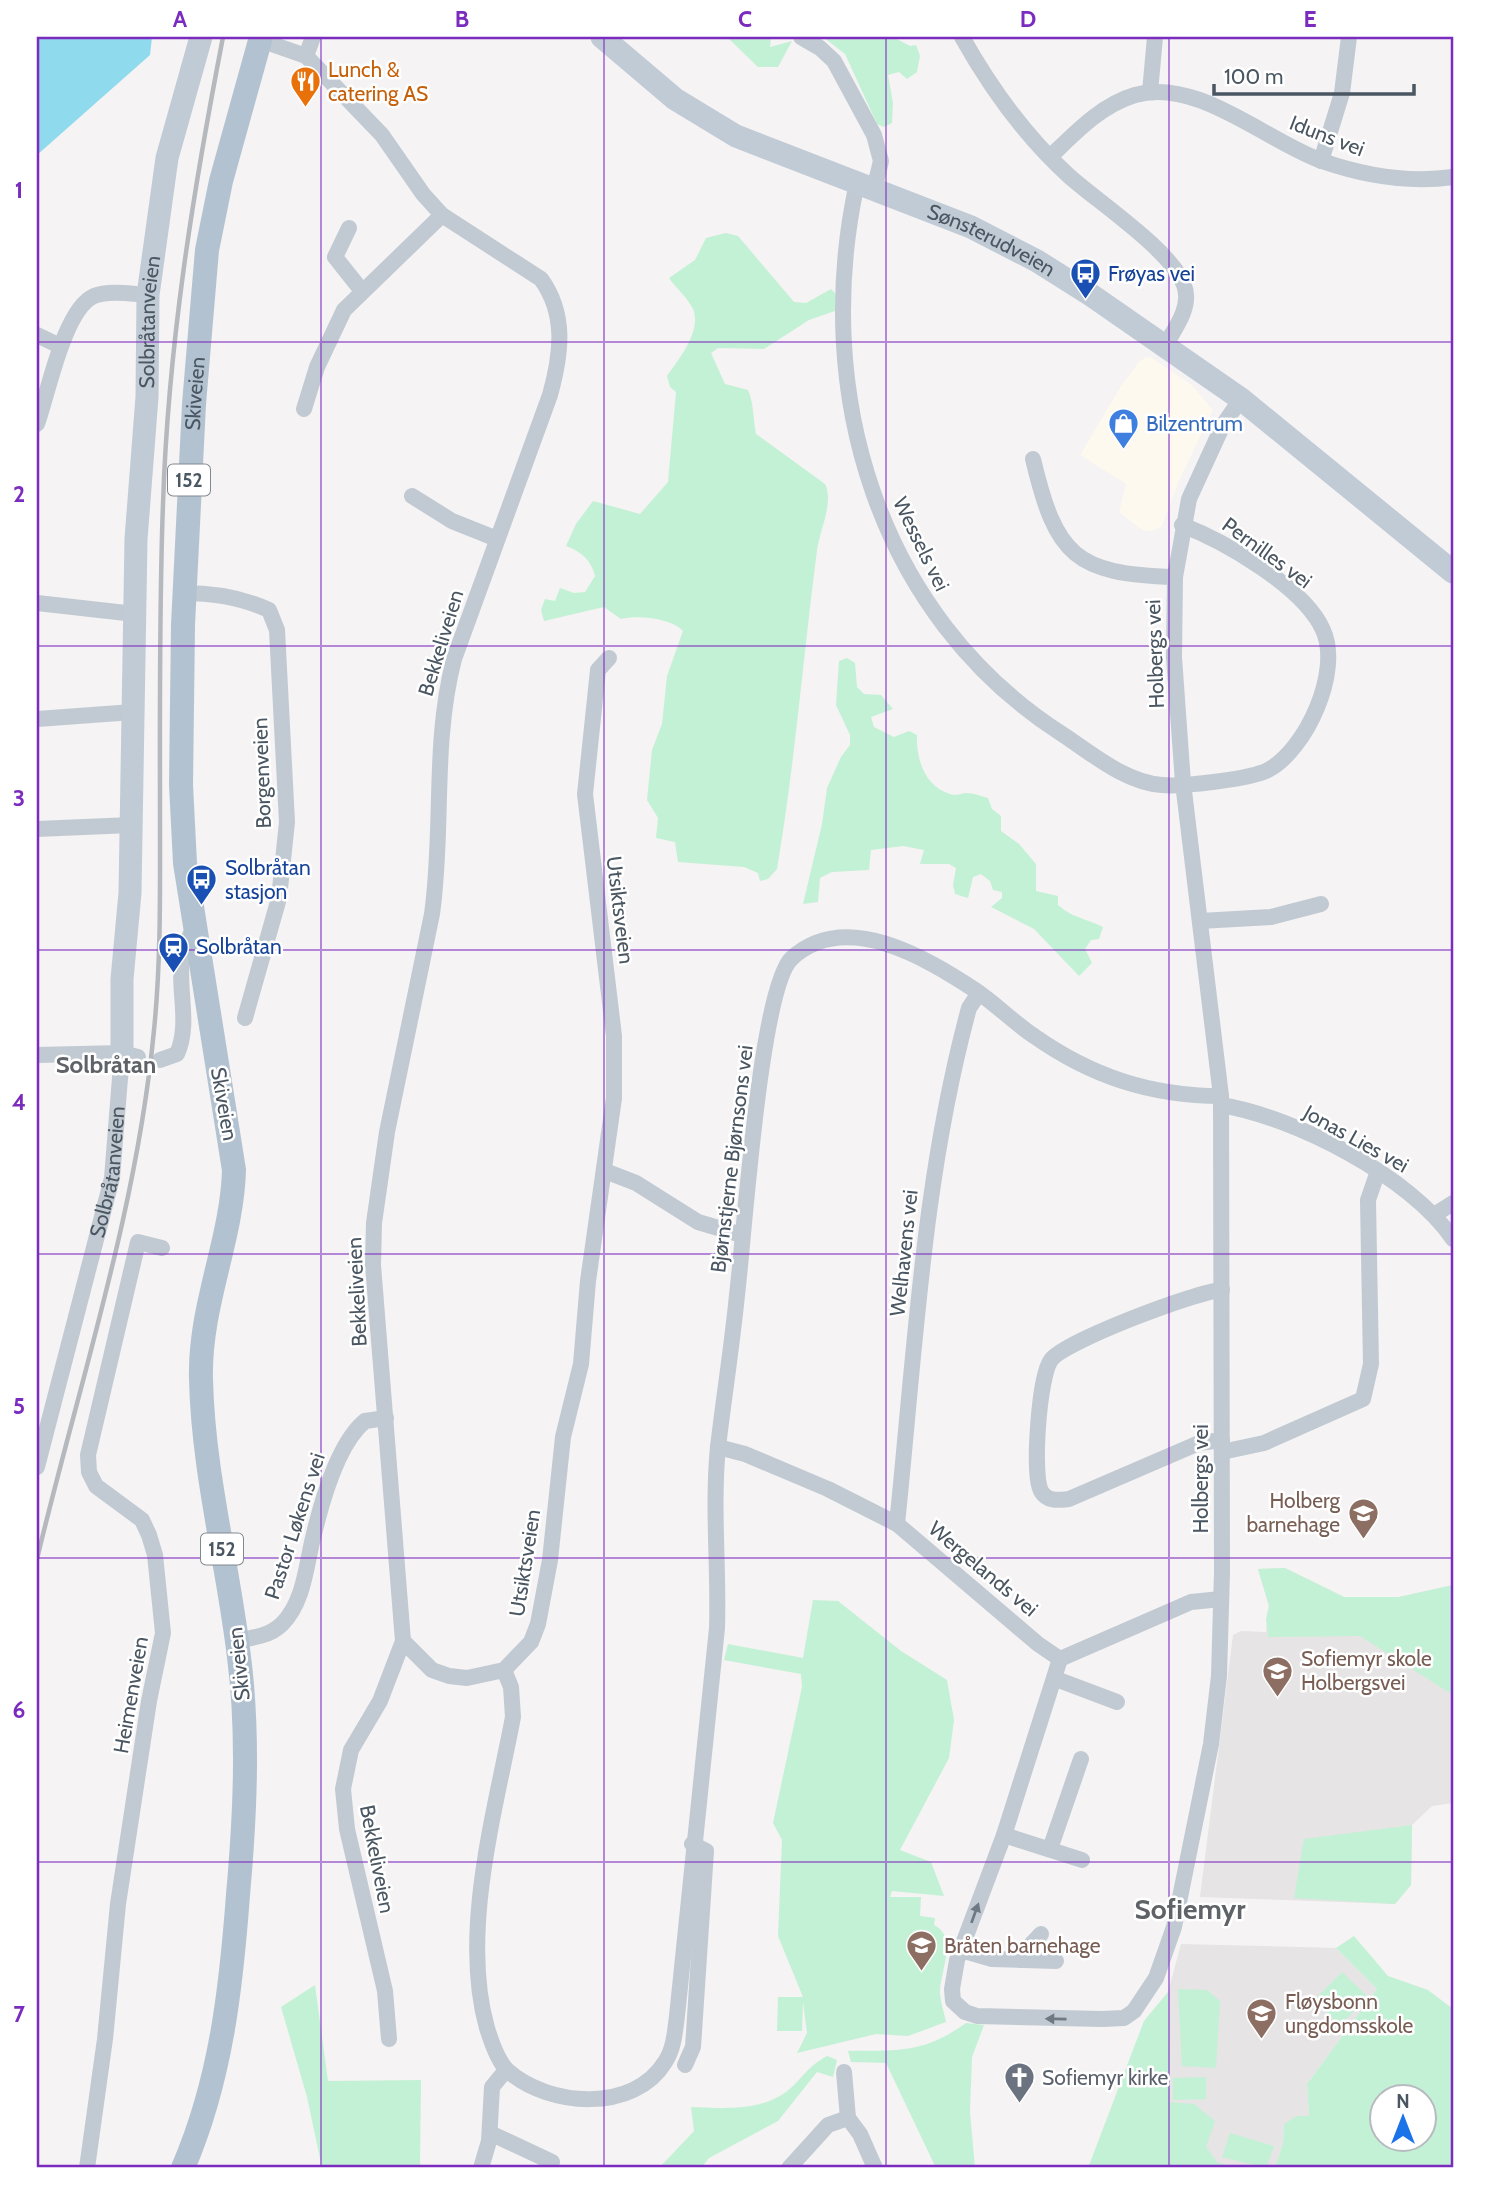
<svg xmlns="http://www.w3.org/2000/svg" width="1490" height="2205" font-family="Cabin,sans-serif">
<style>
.commercial{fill:#fdf9ef}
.education{fill:#e6e4e5}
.green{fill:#c3f1d5;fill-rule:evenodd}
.water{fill:#90daee}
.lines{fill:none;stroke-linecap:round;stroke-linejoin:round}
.street{stroke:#c1cad2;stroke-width:16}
.secondary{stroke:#c1cbd6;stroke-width:23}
.primary{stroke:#b3c2d1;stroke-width:24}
.rail{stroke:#b5b8bd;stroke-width:4.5}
.oneway{fill:#6e7983}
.grid{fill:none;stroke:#7b2cbf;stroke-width:2;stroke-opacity:0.55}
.labels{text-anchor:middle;stroke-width:5;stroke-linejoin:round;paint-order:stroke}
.shield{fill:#fff;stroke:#808990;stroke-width:2}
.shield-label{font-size:19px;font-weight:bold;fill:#4a5661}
.food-label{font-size:21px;fill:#c56008;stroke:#fff;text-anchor:start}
.street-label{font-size:21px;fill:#4a5661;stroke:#fff}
.transit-label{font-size:21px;fill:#164399;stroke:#fff;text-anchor:start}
.shop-label{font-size:21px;fill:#366cbe;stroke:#fff;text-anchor:start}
.education-label{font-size:21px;fill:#785e54;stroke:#fff;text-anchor:start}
.worship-label{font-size:21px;fill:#5b616d;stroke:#fff;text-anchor:start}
.quarter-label{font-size:24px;font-weight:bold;fill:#5f6368;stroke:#fff}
.district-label{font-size:28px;font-weight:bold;fill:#5f6368;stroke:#fff}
.neatline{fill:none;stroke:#7b2cbf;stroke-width:2.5}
.grid-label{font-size:23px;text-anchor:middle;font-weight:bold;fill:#7b2cbf}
</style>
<rect width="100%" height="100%" fill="#f5f3f3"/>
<path class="commercial" d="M1146 357 1152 358 1192 385 1213 410 1178 483 1162 526 1152 531 1142 530 1119 512 1126 484 1080 455 1121 386 1138 363Z"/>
<path class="education" d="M1285 1568 1344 1597H1399L1453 1585V1803L1432 1806 1412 1825 1411 1885 1395 1904 1200 1897 1233 1635 1241 1631 1266 1632 1269 1606 1258 1569Z
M1181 1944 1336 1948 1377 1989 1307 2084 1309 2116 1284 2124 1283 2143 1275 2168H1236L1216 2162 1170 2103 1168 1992Z"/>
<path class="green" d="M727 37H771L770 47 792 41 778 67H758Z
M823 37H893L910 46 916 45 920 56 917 72 907 79 899 72 888 75 893 103 892 123 884 127 877 124 845 54Z
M726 233 738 236 794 302 806 303 831 289 835 293 838 303 835 311 809 320 764 349 718 348 711 353 725 384 748 390C754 403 753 420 756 434L825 484C834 502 820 529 817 550 803 657 795 763 777 869L768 879 760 881 758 873 744 867 678 862 675 842 656 838 658 818 647 800 652 750 662 724 667 676 683 631C671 618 637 615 621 619L604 607 544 621 541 610 545 599 555 601 560 588 574 593 585 592 595 576C591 560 582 552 566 546L576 524 593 501 640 514 668 482 676 392 670 387 667 376C679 359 702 331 693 309 687 297 676 288 669 278L695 260 706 238Z
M847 658 855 663 857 687 864 694 881 695 893 709 871 717 874 727 894 737 909 731 917 735C916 758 924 786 950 794 955 796 960 794 966 793 973 793 981 796 988 798L992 809 1001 816V831L1019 844 1036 864V891L1058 896V905C1071 917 1087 919 1103 927L1099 939 1091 940 1085 949 1092 963 1079 976 1034 929 991 907 1002 898V892L993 890 990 881 981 874 973 877 968 898 955 894 953 885 956 868 949 864H920L924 850 903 846 871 850 869 870 832 872 820 878 818 902 803 904 822 824 827 788 841 757 850 745V735L836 705 839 661Z
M1285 1568 1344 1597H1399L1453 1585V1695L1360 1636 1268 1637 1266 1619 1269 1606 1258 1569Z
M813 1600 838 1601 901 1651 947 1680 954 1720 949 1758 900 1850 931 1862 944 1896 892 1891 890 1897H921L920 1916 935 1918 934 1925C959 1937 939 1974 940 1994 941 2003 944 2013 946 2022L908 2036 876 2034 797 2053 807 2033 803 2002 802 2031H777L778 1997H803L778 1936 782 1840 773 1823 802 1687 801 1674 724 1660 728 1644 803 1658Z
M1412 1825 1411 1885 1395 1904 1294 1898 1304 1839Z
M1354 1936 1388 1976 1428 1990 1453 2009V2168H1275L1283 2143 1284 2124 1297 2116H1309L1307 2084 1377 1989 1336 1948ZM1382 2096H1424V2138H1382Z
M1342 1972 1368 1997 1340 2025 1314 2000Z
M315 1985 328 2081 421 2080 420 2168H322L307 2097 281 2007Z
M1178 1989 1207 1990 1220 2001 1216 2068 1182 2066Z
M1168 1992 1170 2102 1194 2104 1215 2121 1206 2147 1217 2162 1236 2168H1088L1144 2021Z
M966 2023 984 2025 972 2057 970 2112 975 2168H936L886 2063 851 2062 848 2051C899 2050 923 2054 966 2023Z
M827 2056 837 2060 833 2077 817 2072 778 2121 709 2158 701 2168H659L694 2131 691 2107C723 2108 758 2112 786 2092 802 2080 805 2068 827 2056Z
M1206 2077V2099L1173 2100V2078Z
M1230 2133 1274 2146 1266 2168 1222 2157Z"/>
<path class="water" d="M37 37H152L150 55 37 155Z"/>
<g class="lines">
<g class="street">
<path d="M801 37 820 48 834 61 874 135 881 161 874 190"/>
<path d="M962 37C990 87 1026 137 1069 176 1098 202 1172 251 1184 285 1192 306 1176 327 1166 344"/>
<path d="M260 40 306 56 382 135 423 194 442 215 541 279C567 315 561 355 550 395L454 659C432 744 444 829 432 914L387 1132 374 1223 373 1265 403 1641 380 1701 351 1750 343 1789 347 1829 385 1991 389 2039"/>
<path d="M306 56 313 37"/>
<path d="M1150 92 1155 37"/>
<path d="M1050 157C1075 133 1101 105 1135 95 1197 77 1266 141 1322 161 1365 176 1409 183 1453 177"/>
<path d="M1321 161 1342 93 1349 37"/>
<path d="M857 183C811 392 878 616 1062 734 1091 753 1126 783 1162 785 1182 787 1251 779 1268 770 1306 750 1342 671 1323 630 1304 587 1224 541 1182 525"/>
<path d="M349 228 335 257 362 291"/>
<path d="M37 335 60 346"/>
<path d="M304 409 317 367 344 310 442 215"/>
<path d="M37 424C48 394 64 309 94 296 109 290 132 294 148 295"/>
<path d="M1033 459C1056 556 1075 574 1175 577"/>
<path d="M412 496 452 521 497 539"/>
<path d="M184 593C213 593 243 598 269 610L277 630 287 822 279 898 245 1018"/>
<path d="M37 603 135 614"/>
<path d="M37 719 133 712"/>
<path d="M37 829 131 825"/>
<path d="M1200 921 1271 917 1321 904"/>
<path d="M37 1055 122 1053 138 1057"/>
<path d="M160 1060 177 1054C195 1014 166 967 194 929"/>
<path d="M1221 1105C1295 1117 1411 1177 1453 1239"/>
<path d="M605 1171 636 1183 698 1222 742 1235"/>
<path d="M1434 1215 1453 1203"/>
<path d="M1222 1290C1197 1291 1063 1342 1051 1360 1039 1376 1032 1474 1041 1491 1047 1502 1059 1500 1069 1499L1199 1443 1222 1440"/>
<path d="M718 1447 745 1454 828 1489 897 1524 1038 1644 1060 1659 1191 1602 1221 1599"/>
<path d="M1222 1452 1264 1443 1363 1399 1371 1364 1368 1200 1378 1171"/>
<path id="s1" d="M37 1467 112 1178 122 1053"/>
<path d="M897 1524C915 1351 923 1177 969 1008L979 993"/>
<path d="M237 1640C253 1638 270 1636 282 1624 304 1602 306 1566 313 1538 321 1504 338 1443 365 1421L386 1418"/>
<path d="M403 1641 432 1670 449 1676 467 1678 504 1670 531 1642 538 1624 550 1560 563 1437 581 1364 588 1281 614 1098V1036L585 794 598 670 609 658"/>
<path d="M1060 1659 1004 1835 957 1960 952 1989 953 2001 965 2012 977 2016 1102 2019 1124 2018 1134 2011 1156 1978 1174 1927 1211 1744 1219 1676 1222 1572 1221 1096 1183 783 1174 657 1175 577 1189 499 1223 425 1241 399"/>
<path d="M504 1670 511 1687 513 1717C495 1812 460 1933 487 2028 491 2041 498 2062 508 2071 549 2107 634 2113 665 2062 674 2049 675 2031 677 2016L717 1628C719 1568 712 1507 718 1447 724 1396 732 1346 737 1295 744 1239 760 987 792 958 846 909 926 958 975 990 996 1004 1013 1022 1034 1036 1091 1076 1150 1096 1221 1096"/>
<path d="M1056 1679 1117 1702"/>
<path d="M1004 1835 1082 1860"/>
<path d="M1050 1849 1081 1759"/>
<path d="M961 1950 992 1959 1056 1961"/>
<path d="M1021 1960V1955L1041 1934"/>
<path d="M685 2065 693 2047 706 1851 692 1844"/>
<path d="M844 2072 848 2118"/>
<path d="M490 2133 552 2162"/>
<path d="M87 2168 105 2039 118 1904 149 1701 163 1633 155 1555 149 1535 142 1520 96 1486 89 1472 88 1455 138 1242 162 1248"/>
<path d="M481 2168 489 2141 492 2087 506 2070"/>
<path d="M789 2168 828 2125 848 2118 860 2134 875 2168"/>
</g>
<g class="secondary">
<path id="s2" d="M602 37 675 99 736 136 971 227 1037 261 1091 295 1241 399 1453 572"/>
<path id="s3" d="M122 1053V979L130 893 136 539 147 397 148 295 167 158 201 37"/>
</g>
<path class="primary" id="s4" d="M183 2168C221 2080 231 1989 238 1895 245 1816 249 1735 239 1657 228 1564 203 1472 201 1379 199 1306 232 1241 234 1170L185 863 181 785 183 625 194 404 207 250 221 181 261 37"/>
<path class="rail" d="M37 1559C79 1383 137 1211 154 1030 161 961 160 891 160 822 160 716 159 610 163 504 168 346 193 192 223 37"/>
</g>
<defs><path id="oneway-solid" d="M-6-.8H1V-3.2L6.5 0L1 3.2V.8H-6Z" transform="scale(1.75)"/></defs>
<g class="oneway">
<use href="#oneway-solid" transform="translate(975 1913) rotate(-70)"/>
<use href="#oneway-solid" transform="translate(1056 2019) rotate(-179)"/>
</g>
<path class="grid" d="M321 37V2168M604 37V2168M886 37V2168M1169 37V2168M37 342H1453M37 646H1453M37 950H1453M37 1254H1453M37 1558H1453M37 1862H1453"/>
<defs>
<symbol id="restaurant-pin" viewBox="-11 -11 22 30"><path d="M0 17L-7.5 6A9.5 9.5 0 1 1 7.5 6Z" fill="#e8710a" stroke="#fff"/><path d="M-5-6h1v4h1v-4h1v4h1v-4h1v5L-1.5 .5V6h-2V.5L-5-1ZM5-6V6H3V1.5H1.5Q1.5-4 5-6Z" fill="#fff"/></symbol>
<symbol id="bus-pin" viewBox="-11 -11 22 30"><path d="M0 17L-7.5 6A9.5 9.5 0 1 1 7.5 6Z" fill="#1a4fb4" stroke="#fff"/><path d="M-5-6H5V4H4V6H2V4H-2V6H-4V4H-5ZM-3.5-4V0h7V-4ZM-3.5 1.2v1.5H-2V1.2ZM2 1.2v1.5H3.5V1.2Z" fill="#fff"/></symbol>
<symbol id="shop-pin" viewBox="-11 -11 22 30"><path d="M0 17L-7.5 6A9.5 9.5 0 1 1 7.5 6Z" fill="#3f7fe0" stroke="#fff"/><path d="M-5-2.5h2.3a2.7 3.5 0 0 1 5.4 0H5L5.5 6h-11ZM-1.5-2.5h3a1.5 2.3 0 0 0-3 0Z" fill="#fff"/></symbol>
<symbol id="station-pin" viewBox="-11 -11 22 30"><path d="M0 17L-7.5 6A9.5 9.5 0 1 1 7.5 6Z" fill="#1a4fb4" stroke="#fff"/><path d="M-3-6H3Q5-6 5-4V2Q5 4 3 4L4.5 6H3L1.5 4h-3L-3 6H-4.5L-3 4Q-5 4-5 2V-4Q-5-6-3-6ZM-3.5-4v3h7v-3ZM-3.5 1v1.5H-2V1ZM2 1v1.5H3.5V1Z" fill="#fff"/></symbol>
<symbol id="school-pin" viewBox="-11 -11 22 30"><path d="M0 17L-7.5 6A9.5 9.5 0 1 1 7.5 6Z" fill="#8d6e63" stroke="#fff"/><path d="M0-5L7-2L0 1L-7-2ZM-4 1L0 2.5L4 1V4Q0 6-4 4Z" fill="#fff"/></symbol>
<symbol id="church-pin" viewBox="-11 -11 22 30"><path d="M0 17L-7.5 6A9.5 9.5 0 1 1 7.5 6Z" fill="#6b7280" stroke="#fff"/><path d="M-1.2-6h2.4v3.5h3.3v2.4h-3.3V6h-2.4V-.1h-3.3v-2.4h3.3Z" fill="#fff"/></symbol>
</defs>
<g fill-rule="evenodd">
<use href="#restaurant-pin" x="288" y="64" width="35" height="47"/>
<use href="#bus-pin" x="1068" y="256" width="35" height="47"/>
<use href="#shop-pin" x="1106" y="406" width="35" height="47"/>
<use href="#bus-pin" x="184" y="862" width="35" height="47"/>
<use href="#station-pin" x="156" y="930" width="35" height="47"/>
<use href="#school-pin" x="1346" y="1496" width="35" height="47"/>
<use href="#school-pin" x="1260" y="1654" width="35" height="47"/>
<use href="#school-pin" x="904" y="1928" width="35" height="47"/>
<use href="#school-pin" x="1244" y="1996" width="35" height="47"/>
<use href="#church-pin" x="1002" y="2060" width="35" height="47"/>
</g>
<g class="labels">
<g class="shield">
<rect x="168" y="464.5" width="42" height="31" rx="5"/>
<rect x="201" y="1533.5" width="42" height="31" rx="5"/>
</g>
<g class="shield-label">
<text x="189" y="487">152</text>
<text x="222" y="1556">152</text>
</g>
<g class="food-label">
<text x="328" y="77">Lunch &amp;<tspan x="328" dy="24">catering AS</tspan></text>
</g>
<g class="street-label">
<text transform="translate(1327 136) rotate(21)" y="7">Iduns vei</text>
<text dy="7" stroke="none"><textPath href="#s2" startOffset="443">Sønsterudveien</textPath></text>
<text dy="7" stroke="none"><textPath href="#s3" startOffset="732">Solbråtanveien</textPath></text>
<text dy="7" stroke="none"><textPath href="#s4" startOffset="1792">Skiveien</textPath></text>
<text transform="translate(921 544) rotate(64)" y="7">Wessels vei</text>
<text transform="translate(1267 553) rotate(36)" y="7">Pernilles vei</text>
<text transform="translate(441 643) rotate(-73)" y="7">Bekkeliveien</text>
<text transform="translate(1155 654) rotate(-92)" y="7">Holbergs vei</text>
<text transform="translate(262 773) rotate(-92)" y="7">Borgenveien</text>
<text transform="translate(620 910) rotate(83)" y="7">Utsiktsveien</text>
<text transform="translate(224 1104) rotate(80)" y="7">Skiveien</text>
<text transform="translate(1356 1139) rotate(29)" y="7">Jonas Lies vei</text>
<text transform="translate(732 1159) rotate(-83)" y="7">Bjørnstjerne Bjørnsons vei</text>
<text dy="7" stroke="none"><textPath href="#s1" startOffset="304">Solbråtanveien</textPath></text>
<text transform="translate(904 1253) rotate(-84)" y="7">Welhavens vei</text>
<text transform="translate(357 1292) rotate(-93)" y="7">Bekkeliveien</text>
<text transform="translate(1201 1479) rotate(-90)" y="7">Holbergs vei</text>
<text transform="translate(295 1526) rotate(-72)" y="7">Pastor Løkens vei</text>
<text transform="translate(525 1563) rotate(-81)" y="7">Utsiktsveien</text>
<text transform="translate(983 1569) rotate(40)" y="7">Wergelands vei</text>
<text transform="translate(239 1664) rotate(-96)" y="7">Skiveien</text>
<text transform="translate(131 1695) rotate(-80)" y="7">Heimenveien</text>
<text transform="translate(377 1859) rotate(79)" y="7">Bekkeliveien</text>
</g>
<g class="transit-label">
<text x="1108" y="281">Frøyas vei</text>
<text x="225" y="875">Solbråtan<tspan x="225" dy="24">stasjon</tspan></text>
<text x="196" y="954">Solbråtan</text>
</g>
<g class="shop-label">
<text x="1146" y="431">Bilzentrum</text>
</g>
<g class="education-label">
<text x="1340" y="1508" text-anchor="end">Holberg<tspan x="1340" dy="24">barnehage</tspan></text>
<text x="1301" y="1666">Sofiemyr skole<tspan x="1301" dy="24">Holbergsvei</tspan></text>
<text x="944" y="1953">Bråten barnehage</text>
<text x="1285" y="2009">Fløysbonn<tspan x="1285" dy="24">ungdomsskole</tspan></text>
</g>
<g class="worship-label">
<text x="1042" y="2085">Sofiemyr kirke</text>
</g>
<g class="quarter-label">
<text x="106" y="1073">Solbråtan</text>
</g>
<g class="district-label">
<text x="1190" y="1919">Sofiemyr</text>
</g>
</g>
<rect width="1490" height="2205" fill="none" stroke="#ffffff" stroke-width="77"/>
<g transform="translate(1403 2118)"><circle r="33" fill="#ffffff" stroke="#b7bbc0" stroke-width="2"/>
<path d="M0-5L12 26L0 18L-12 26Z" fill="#1a73e8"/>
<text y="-10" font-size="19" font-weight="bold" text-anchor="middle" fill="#4a5661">N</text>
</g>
<path d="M1214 84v10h200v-10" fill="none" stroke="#4a5661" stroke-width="3.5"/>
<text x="1224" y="84" font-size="21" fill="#4a5661" stroke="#ffffff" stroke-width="5" paint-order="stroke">100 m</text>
<rect x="38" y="38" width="1414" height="2128" class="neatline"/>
<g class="grid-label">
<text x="180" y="27">A</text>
<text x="462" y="27">B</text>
<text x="745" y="27">C</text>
<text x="1028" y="27">D</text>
<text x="1310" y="27">E</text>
<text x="19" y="198">1</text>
<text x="19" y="502">2</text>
<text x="19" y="806">3</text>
<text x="19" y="1110">4</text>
<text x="19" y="1414">5</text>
<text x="19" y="1718">6</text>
<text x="19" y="2022">7</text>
</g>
</svg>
